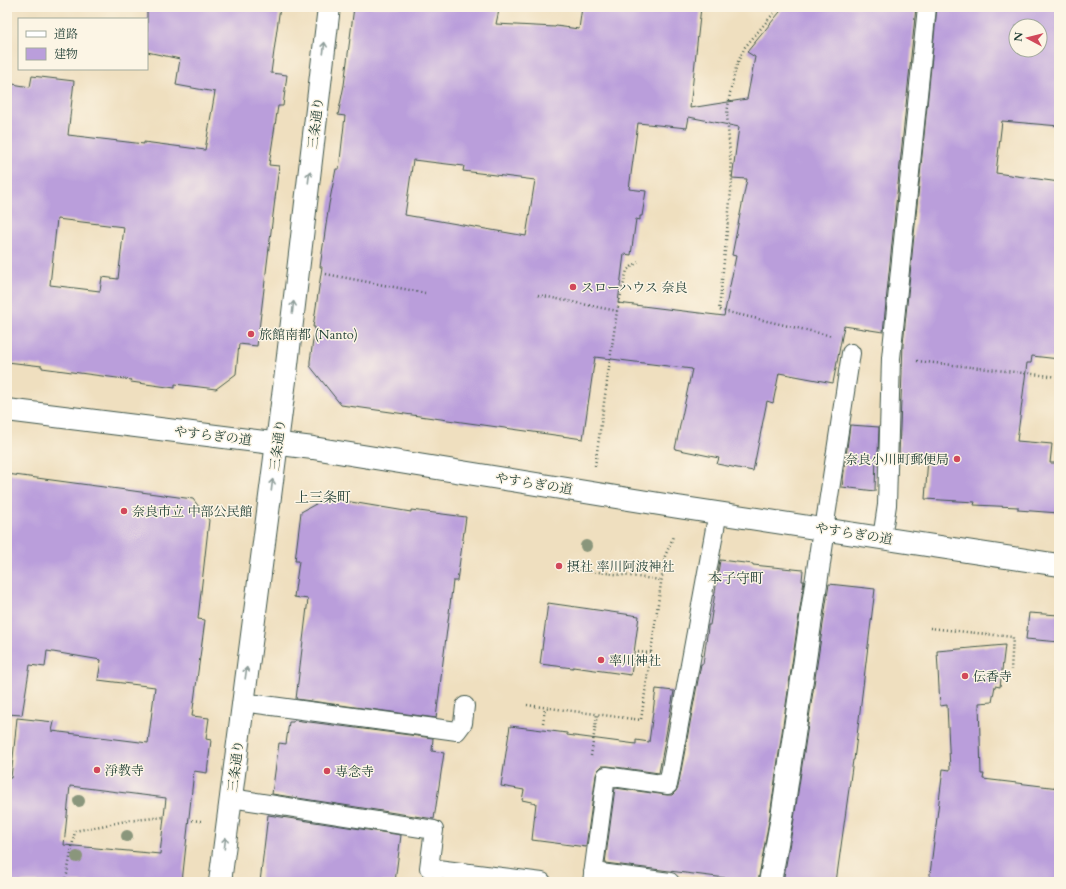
<svg xmlns="http://www.w3.org/2000/svg" width="1066" height="889" font-family="Cardo,'Noto Serif JP',serif">
<style>
.building{fill:#ba9edb;fill-rule:evenodd}
.lines{fill:none;stroke-linecap:round;stroke-linejoin:round}
.service-casing{stroke:#3e5549;stroke-width:20}
.minor-casing{stroke:#3e5549;stroke-width:24}
.tertiary-casing{stroke:#3e5549;stroke-width:24}
.path{stroke:#3e5549;stroke-width:2.5;stroke-dasharray:1 3;stroke-linecap:butt}
.service{stroke:#fff;stroke-width:18}
.minor{stroke:#fff;stroke-width:22}
.tertiary{stroke:#fff;stroke-width:22}
.tree{fill:#8a967b}
.oneway{stroke:#8f9e9a}
.poi-dot{fill:#d1495b;stroke:#fcf5e5;stroke-width:1.5}
.labels{text-anchor:middle;stroke-width:3;stroke-linejoin:round;paint-order:stroke}
.street-label{font-size:13px;fill:#1f3d34;stroke:#fcf5e5}
.poi-label{font-size:13px;fill:#1f3d34;stroke:#fcf5e5;text-anchor:start}
.neighbourhood-label{font-size:14px;fill:#1f3d34;stroke:#fcf5e5}
</style>
<rect width="100%" height="100%" fill="#fcf5e5"/>
<filter id="ink" filterUnits="userSpaceOnUse"><feTurbulence type="fractalNoise" baseFrequency=".025" numOctaves="2"/><feDisplacementMap in="SourceGraphic" scale="8" xChannelSelector="R" yChannelSelector="G"/><feConvolveMatrix kernelMatrix="1 2 1 2 8 2 1 2 1" color-interpolation-filters="sRGB"/></filter>
<filter id="wash" filterUnits="userSpaceOnUse"><feTurbulence type="fractalNoise" baseFrequency=".012" numOctaves="4" result="noise"/><feDisplacementMap in="SourceGraphic" scale="16" xChannelSelector="R" yChannelSelector="G"/><feGaussianBlur stdDeviation="0.9" result="paint"/><feColorMatrix in="noise" values="0 0 0 0 0 0 0 0 0 0 0 0 0 0 0 0 0 1.4 0 .05"/><feComposite in="paint" operator="in"/></filter>
<g filter="url(#wash)">
<rect width="100%" height="100%" fill="#efdfbf"/>
<g id="blocks">
<path class="building" d="M147 7H280L271 73 287 75 283 106H278L269 165 279 166 257 346 239 344 236 374 216 389 175 384V388L131 382 132 380 42 368V366L7 362V83L30 87 32 76 74 81 68 135 144 144V142L205 150 215 92 176 85 180 59 147 52ZM57 219 124 227 118 279 102 277 100 291 50 285Z
M354 7H483L499 10 496 24 555 27 556 26 579 29 582 7H701L690 108 747 99 755 57 747 52 784 7H916L883 332 844 326 833 383 779 373 773 403 767 401 753 471 717 464 719 458 675 449 692 369 595 357 583 439 341 405 310 366V361L315 327H313L322 267H320L329 204 336 169H339L345 116 338 115 344 85ZM689 117 739 127 732 178 747 179 732 255 736 256 724 316 618 303 624 254 631 255 636 219 640 220V216H642L646 191 629 189 638 123 687 128ZM413 160 464 166 463 171 535 180 526 236 405 215Z
M937 7H1059V126L1002 121 996 173 1059 182V359L1032 356 1031 363H1027L1017 441 1052 444 1050 463H1059V513L1018 510V507L974 505 975 502 925 499 928 458 899 456 903 344ZM1016 26H1040V50H1016Z
M850 425 879 427 878 454H876L875 491 842 487Z
M7 474 193 499 209 520 198 619 205 620 192 716 209 718 206 739 211 740 207 773 194 771 182 882H7V778H11L17 718 54 722 52 731 148 743 155 687 98 680 101 660 47 651 45 667 30 665 22 715 7 714ZM70 786 166 798 160 854 64 845Z
M327 498 411 512V510L466 517 457 581H453L436 718 296 699 308 599 294 597 299 561H295L301 512Z
M720 560 753 564V565L803 570 802 581H804L770 815 758 882 605 863 615 788 667 795H672L676 791 678 787 701 664H703L708 628V625H710Z
M829 584 875 589 854 760H853L836 882H783L794 819Z
M548 603 639 616 631 675 573 667V668L540 664Z
M1029 613 1059 615V642L1026 639Z
M1005 645 1000 687 995 686 992 702 979 703 981 774H984L983 779 1059 788V882H929L943 769 950 770 947 705 940 706 937 651Z
M656 689 674 691 659 773 608 766H602L598 770 596 775 586 847 532 840 536 803 522 800 524 790 501 786 510 726 567 733V735L636 744V740L649 742Z
M294 720 433 738 432 751 444 753 434 819 272 794 279 743 286 744 289 722H293Z
M268 815 401 835 395 882H260Z"/>
</g>
</g>
<g filter="url(#ink)">
<use href="#blocks" fill-opacity="0" stroke="#3e5549" stroke-width="1"/>
<g class="lines">
<defs>
<path id="service" d="M824 529 851 353
M882 538 887 505 891 358 927 7
M242 702 457 731 463 723 465 706
M231 798 434 830 429 868 542 882
M593 872 670 882
M592 882 606 776 668 785 718 512"/>
<path id="minor" d="M220 882 286 373 329 7
M770 882 782 817 824 529"/>
<path id="tertiary" d="M7 410 313 448 678 507 1059 565"/>
</defs>
<use href="#service" class="service-casing"/>
<use href="#minor" class="minor-casing"/>
<use href="#tertiary" class="tertiary-casing"/>
<path class="path" d="M779 7 745 47 737 64 730 93 727 114 732 181 719 310 832 336
M326 274 425 293
M538 295 617 311
M917 361 1059 377
M595 466 617 311 627 270 638 262
M575 569 661 580
M930 628 1013 637 1011 670
M638 652 651 653
M527 705 641 720 665 556 672 540 673 535
M543 723 545 708
M591 756 597 714
M188 820 201 821
M64 882 67 874 75 831 126 821 164 817"/>
<use href="#service" class="service"/>
<use href="#minor" class="minor"/>
<use href="#tertiary" class="tertiary"/>
</g>
<g class="tree">
<circle cx="586" cy="546" r="6"/>
<circle cx="79" cy="801" r="6"/>
<circle cx="127" cy="836" r="6"/>
<circle cx="77" cy="857" r="6"/>
</g>
<defs><path id="oneway-shaft" d="M-6 0H5M1.5-3L5.5 0L1.5 3" fill="none" stroke-width="1.6" stroke-linecap="round" stroke-linejoin="round"/></defs>
<g class="oneway">
<use href="#oneway-shaft" transform="translate(324 48) rotate(-83)"/>
<use href="#oneway-shaft" transform="translate(309 177) rotate(-83)"/>
<use href="#oneway-shaft" transform="translate(293 307) rotate(-84)"/>
<use href="#oneway-shaft" transform="translate(272 485) rotate(-83)"/>
<use href="#oneway-shaft" transform="translate(246 673) rotate(-82)"/>
<use href="#oneway-shaft" transform="translate(225 843) rotate(-83)"/>
</g>
</g>
<g class="poi-dot">
<circle cx="573" cy="287" r="4"/>
<circle cx="251" cy="334" r="4"/>
<circle cx="957" cy="459" r="4"/>
<circle cx="124" cy="511" r="4"/>
<circle cx="559" cy="566" r="4"/>
<circle cx="601" cy="660" r="4"/>
<circle cx="965" cy="676" r="4"/>
<circle cx="97" cy="770" r="4"/>
<circle cx="327" cy="771" r="4"/>
</g>
<g class="labels">
<g class="street-label">
<text transform="translate(315 123) rotate(-83)" y="5">三条通り</text>
<text transform="translate(213 435) rotate(7)" y="5">やすらぎの道</text>
<text transform="translate(277 445) rotate(-83)" y="5">三条通り</text>
<text transform="translate(534 483) rotate(9)" y="5">やすらぎの道</text>
<text transform="translate(854 533) rotate(9)" y="5">やすらぎの道</text>
<text transform="translate(235 766) rotate(-83)" y="5">三条通り</text>
</g>
<g class="poi-label">
<text x="581" y="292">スローハウス 奈良</text>
<text x="259" y="339">旅館南都 (Nanto)</text>
<text x="949" y="464" text-anchor="end">奈良小川町郵便局</text>
<text x="132" y="516">奈良市立 中部公民館</text>
<text x="567" y="571">摂社 率川阿波神社</text>
<text x="609" y="665">率川神社</text>
<text x="973" y="681">伝香寺</text>
<text x="105" y="775">淨教寺</text>
<text x="335" y="776">専念寺</text>
</g>
<g class="neighbourhood-label">
<text x="323" y="502">上三条町</text>
<text x="736" y="583">本子守町</text>
</g>
</g>
<rect width="1066" height="889" fill="none" stroke="#fcf5e5" stroke-width="24"/>
<rect x="18" y="18" width="130" height="52" fill="#fcf5e5" stroke="#a4ab9e"/>
<rect x="26" y="31" width="20" height="6" fill="#ffffff" stroke="#a4ab9e"/>
<text x="54" y="38" font-size="12" fill="#1f3d34">道路</text>
<rect x="26" y="48" width="20" height="12" fill="#ba9edb" stroke="#a4ab9e"/>
<text x="54" y="58" font-size="12" fill="#1f3d34">建物</text>
<g transform="translate(1028 38) rotate(277)"><circle r="19" fill="#fcf5e5" stroke="#a4ab9e"/>
<path d="M0-3L7 15L0 10L-7 15Z" fill="#d1495b"/>
<text y="-6" font-size="11" font-weight="bold" text-anchor="middle" fill="#1f3d34">N</text>
</g>
</svg>
